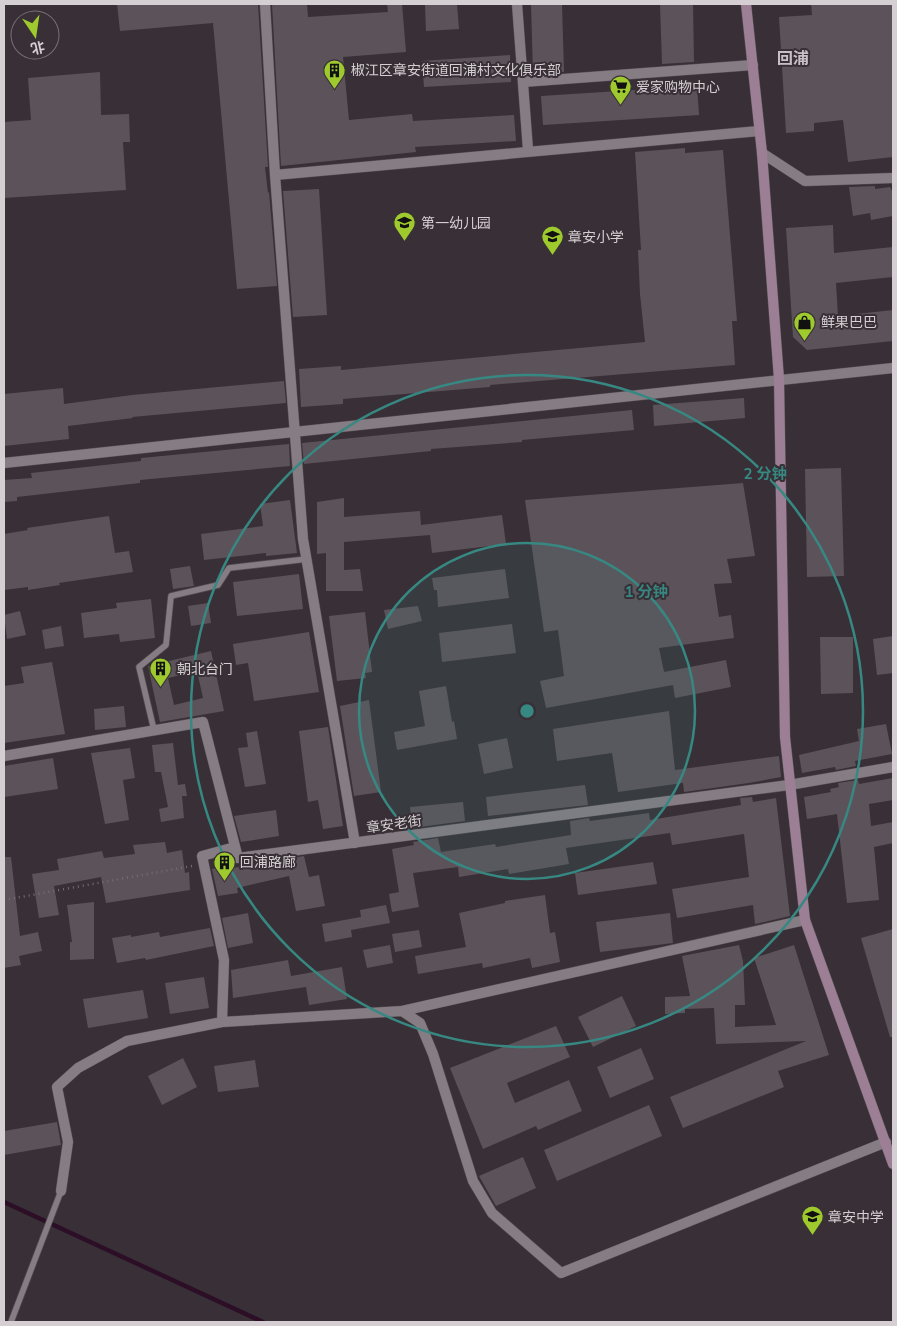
<svg xmlns="http://www.w3.org/2000/svg" width="897" height="1326" font-family="Mulish,'Noto Sans SC',sans-serif">
<style>
.lines{fill:none;stroke-linecap:round;stroke-linejoin:round}
.stream{stroke:#2c0f27;stroke-width:4.5}
.building{fill:#5c535a;fill-rule:evenodd}
.lane-casing{stroke:#564f54;stroke-width:7}
.street-casing{stroke:#564f54;stroke-width:11}
.secondary-casing{stroke:#564f54;stroke-width:11}
.path{stroke:#746d72;stroke-width:2.5;stroke-dasharray:1 4;stroke-linecap:butt}
.lane{stroke:#867d84;stroke-width:5.5}
.street{stroke:#867d84;stroke-width:10}
.secondary{stroke:#9c7e95;stroke-width:10}
.ring{fill:none;stroke:#378882;stroke-width:2.5}
.labels{text-anchor:middle;stroke-width:4;stroke-linejoin:round;paint-order:stroke}
.poi-label{font-size:14px;fill:#d5cfd3;stroke:#383036;text-anchor:start}
.street-label{font-size:14px;fill:#d5cfd3;stroke:#383036}
.quarter-label{font-size:16px;font-weight:bold;fill:#cabfc7;stroke:#383036}
.centre{fill:#378882;stroke:#383036;stroke-width:2.5}
.ring-label{font-size:15px;text-anchor:middle;font-weight:bold;fill:#378882;stroke:#383036;stroke-width:4;stroke-linejoin:round;paint-order:stroke}
</style>
<rect width="100%" height="100%" fill="#383036"/>
<g class="lines">
<path class="stream" d="M4 1202 263 1322"/>
</g>
<path class="building" d="M117 4H258L268 167H265L268 193 269 192 277 286 237 289 213 23 120 31Z
M272 4H307L308 17 388 12 387 4H402L406 52 343 57 349 120 412 114 413 121 514 115 516 141 415 147 416 152 281 166Z
M457 4 459 29 426 31 425 5Z
M531 4H562L564 72 533 74Z
M660 4H693L694 62 662 64Z
M811 4H893V157L848 162 843 120 814 123V131L786 133 779 17 812 15Z
M510 55 511 82 424 87 422 61Z
M100 72 101 115 129 114 130 142H123L126 190 4 198V122L31 120 28 78Z
M697 86 699 115 543 125 541 96Z
M685 148V153L723 150 737 321H732L735 365 490 385V387L343 399V404L301 407 299 369 341 366V370L645 342 640 294 638 250H641L635 152Z
M875 186V189L890 187 893 193V216L871 220 870 213 853 216 849 187Z
M319 189 327 315 293 317 283 191Z
M833 225 834 253 893 247V277L836 283 838 316 893 310V341L807 350 793 337 786 228Z
M284 381 286 403 132 417 133 418 68 426 69 439 4 446V394L63 388 64 404 132 395Z
M744 398 745 418 654 426 653 405Z
M632 410 634 430 522 440V442L431 449V451L304 464 302 443Z
M289 444 290 466 140 480V483L17 497V501L4 502V480L32 478 31 473 141 461V458Z
M841 468 844 576 807 577 805 469Z
M743 483 755 556 727 559 732 583 714 584 719 617 731 615 734 638 659 648 664 672 726 660 731 687 675 698 673 685 546 708 540 681 564 676 558 630 544 632 525 500Z
M344 498V517L420 511 421 525 502 515 506 544 432 553 430 535 344 542V570L360 569 363 591H326V553L317 554V502Z
M290 500 297 553 266 556V553L204 560 201 534 263 526 260 504Z
M109 516 115 553 129 551 133 572 59 583 60 585 28 590V587L4 590V534L28 530 27 528Z
M190 566 194 586 173 589 170 569Z
M505 569 509 598 438 607 437 590H434L432 578Z
M299 574 303 609 237 616 233 582Z
M151 599 155 638 120 642 119 634 84 638 81 613 117 608 116 603Z
M208 603 211 623 191 626 188 606Z
M418 606 422 621 388 629 384 610Z
M20 611 26 635 7 639 4 615Z
M365 612 372 672 365 673 366 678 337 681 329 616Z
M512 624 516 653 442 662 439 633Z
M61 626 64 646 45 649 42 630Z
M309 632 319 692 254 701 248 663 236 665 233 644Z
M893 636V673L877 675 873 639Z
M820 637H853V693L821 694Z
M211 651 224 711 160 722 148 666ZM197 671 203 698 174 705 168 678Z
M52 662 65 734 4 743V686L24 683 21 667Z
M446 686 452 722 454 721 457 739 397 750 394 732 425 726 419 691Z
M369 700 381 792 354 796 340 706Z
M124 706 126 727 95 730 94 709Z
M669 711 675 770 779 756 781 777 749 783 684 792 683 783 618 792 612 753 557 761 553 729Z
M886 724 892 754 855 761 856 766 836 770 835 767 802 773 799 755 859 741 857 729Z
M328 727 343 826 323 829 318 800 308 802 299 731Z
M257 731 266 784 245 787 238 748 248 747 246 733Z
M507 738 513 768 484 774 478 744Z
M173 743 178 785 185 784 187 796H182L184 818 161 822 159 809 168 807 161 772H155L152 745Z
M130 748 135 778 123 780 129 820 105 824 91 753Z
M53 758 58 789 4 797V766Z
M893 778V800L869 804 871 826 893 822V843L874 847 879 900 847 903 837 814 807 819 804 797 831 792 830 789 839 787 838 783 858 780 859 784Z
M585 785 588 805 488 816 486 797Z
M752 797 753 802 776 798 790 916 755 924 753 905 677 918 672 889 749 877 744 834 672 845 670 833 566 848 569 864 509 874 508 869 459 877 458 867 413 873 419 907 392 912 389 894 399 892 392 849 414 845 413 842 438 838 441 852 495 844 496 847 571 835 570 821 589 818 590 821 649 813 650 820 741 805 740 798Z
M463 802 465 821 412 828 410 807Z
M276 810 279 836 241 842 234 816Z
M165 842 167 853 182 850 185 873 189 872 190 890 106 903 101 877 54 886 59 915 39 918 32 874 59 870 57 859 102 851 104 858 135 854 133 845Z
M304 856 309 877 319 875 325 906 296 911 289 876 237 888 238 893 218 896 212 869 233 865V868Z
M4 857H11L20 936 38 932 42 951 19 956 21 965 4 968Z
M653 862 657 884 578 895 575 873Z
M545 895 550 933 555 932 560 962 532 968 530 958 483 968 482 963 418 974 415 956 466 947 459 913 505 903V901Z
M94 902V959L70 960V942H72L67 905Z
M386 905 390 923 351 930 352 937 325 942 322 924 361 917 360 910Z
M248 913 253 943 228 948 222 918Z
M670 913 673 943 600 952 596 922Z
M210 928 214 946 146 960 145 958 117 963 112 938 131 935V937L159 932 160 937Z
M893 929V1037H890L861 938Z
M419 930 422 947 395 952 392 934Z
M390 945 393 963 367 968 363 950Z
M739 945 743 961 745 1005H735V1027L776 1025 754 958 794 945 829 1055 778 1071 784 1087 683 1128 670 1097 806 1041 716 1044 714 1008 685 1009V1013L665 1014V997L690 996 682 956Z
M288 960 291 976 342 967 347 999 309 1005 306 987 233 998 231 970Z
M204 977 209 1008 170 1014 165 983Z
M143 990 148 1018 88 1028 83 999Z
M622 996 636 1026 593 1047 578 1017Z
M556 1026 570 1057 507 1083 515 1103 569 1080 582 1111 538 1130 536 1126 483 1149 450 1068Z
M641 1048 654 1079 610 1098 597 1067Z
M183 1058 197 1087 162 1105 148 1076Z
M255 1060 259 1087 218 1092 214 1066Z
M649 1105 662 1136 557 1181 544 1150Z
M57 1122 61 1145 4 1155V1131Z
M523 1157 536 1188 496 1206 479 1176Z"/>
<g class="lines">
<defs>
<path id="lane" d="M154 730 139 667 166 645 171 596 218 585 229 568 307 559
M11 1322 61 1191"/>
<path id="street" d="M265 4 275 175 303 539 355 843
M517 4 528 150
M523 82 753 65
M762 153 805 181 893 178
M275 175 759 131
M4 463 893 368
M4 756 203 722 238 858 789 785 893 767
M402 1011 805 920
M222 1022 224 960 202 856 235 847
M61 1191 68 1142 57 1087 78 1068 127 1041 222 1022 402 1011 420 1023 433 1054 473 1181 492 1213 561 1273 886 1142"/>
<path id="secondary" d="M746 4 762 153 779 379 785 737 805 920 893 1164"/>
</defs>
<use href="#lane" class="lane-casing"/>
<use href="#street" class="street-casing"/>
<use href="#secondary" class="secondary-casing"/>
<path class="path" d="M4 900 192 866"/>
<use href="#lane" class="lane"/>
<use href="#street" class="street"/>
<use href="#secondary" class="secondary"/>
</g>
<circle cx="527" cy="711" r="168" fill="#378882" fill-opacity=".12"/>
<g class="ring">
<circle cx="527" cy="711" r="168"/>
<circle cx="527" cy="711" r="336"/>
</g>
<defs>
<symbol id="building-pin" viewBox="-11 -11 22 30"><path d="M0 17L-7.5 6A9.5 9.5 0 1 1 7.5 6Z" fill="#9eca2e" stroke="#383036"/><path d="M-4-6H4V6H1V3H-1V6H-4ZM-2.5-4.3h1.7v1.8h-1.7ZM.8-4.3h1.7v1.8H.8ZM-2.5-1h1.7V.8h-1.7ZM.8-1h1.7V.8H.8Z" fill="#111"/></symbol>
<symbol id="supermarket-pin" viewBox="-11 -11 22 30"><path d="M0 17L-7.5 6A9.5 9.5 0 1 1 7.5 6Z" fill="#9eca2e" stroke="#383036"/><path d="M-6-5.5h2.5l.6 2H6L4.5 2H-2.5L-4.4-4H-6ZM-1.5 3.2a1.3 1.3 0 1 0 .1 0ZM3 3.2a1.3 1.3 0 1 0 .1 0Z" fill="#111"/></symbol>
<symbol id="school-pin" viewBox="-11 -11 22 30"><path d="M0 17L-7.5 6A9.5 9.5 0 1 1 7.5 6Z" fill="#9eca2e" stroke="#383036"/><path d="M0-5L7-2L0 1L-7-2ZM-4 1L0 2.5L4 1V4Q0 6-4 4Z" fill="#111"/></symbol>
<symbol id="shop-pin" viewBox="-11 -11 22 30"><path d="M0 17L-7.5 6A9.5 9.5 0 1 1 7.5 6Z" fill="#9eca2e" stroke="#383036"/><path d="M-5-2.5h2.3a2.7 3.5 0 0 1 5.4 0H5L5.5 6h-11ZM-1.5-2.5h3a1.5 2.3 0 0 0-3 0Z" fill="#111"/></symbol>
</defs>
<g fill-rule="evenodd">
<use href="#building-pin" x="322" y="58" width="25" height="34"/>
<use href="#supermarket-pin" x="608" y="74" width="25" height="34"/>
<use href="#school-pin" x="392" y="210" width="25" height="34"/>
<use href="#school-pin" x="540" y="224" width="25" height="34"/>
<use href="#shop-pin" x="792" y="310" width="25" height="34"/>
<use href="#building-pin" x="148" y="656" width="25" height="34"/>
<use href="#building-pin" x="212" y="850" width="25" height="34"/>
<use href="#school-pin" x="800" y="1204" width="25" height="34"/>
</g>
<g class="labels">
<g class="poi-label">
<text x="351" y="75">椒江区章安街道回浦村文化俱乐部</text>
<text x="636" y="92">爱家购物中心</text>
<text x="421" y="228">第一幼儿园</text>
<text x="568" y="242">章安小学</text>
<text x="821" y="327">鲜果巴巴</text>
<text x="177" y="674">朝北台门</text>
<text x="240" y="867">回浦路廊</text>
<text x="828" y="1222">章安中学</text>
</g>
<g class="street-label">
<text transform="translate(394 824) rotate(-8)" y="5">章安老街</text>
</g>
<g class="quarter-label">
<text x="793" y="64">回浦</text>
</g>
</g>
<circle cx="527" cy="711" r="8" class="centre"/>
<g class="ring-label">
<text x="765" y="479">2 分钟</text>
<text x="646" y="597">1 分钟</text>
</g>
<rect width="897" height="1326" fill="none" stroke="#d5cfd3" stroke-width="10"/>
<g transform="translate(35 35) rotate(167)"><circle r="24" fill="#383036" stroke="#777075"/>
<path d="M0-4L9 19L0 12L-9 19Z" fill="#9eca2e"/>
<text y="-8" font-size="14" font-weight="bold" text-anchor="middle" fill="#d5cfd3">北</text>
</g>
</svg>
